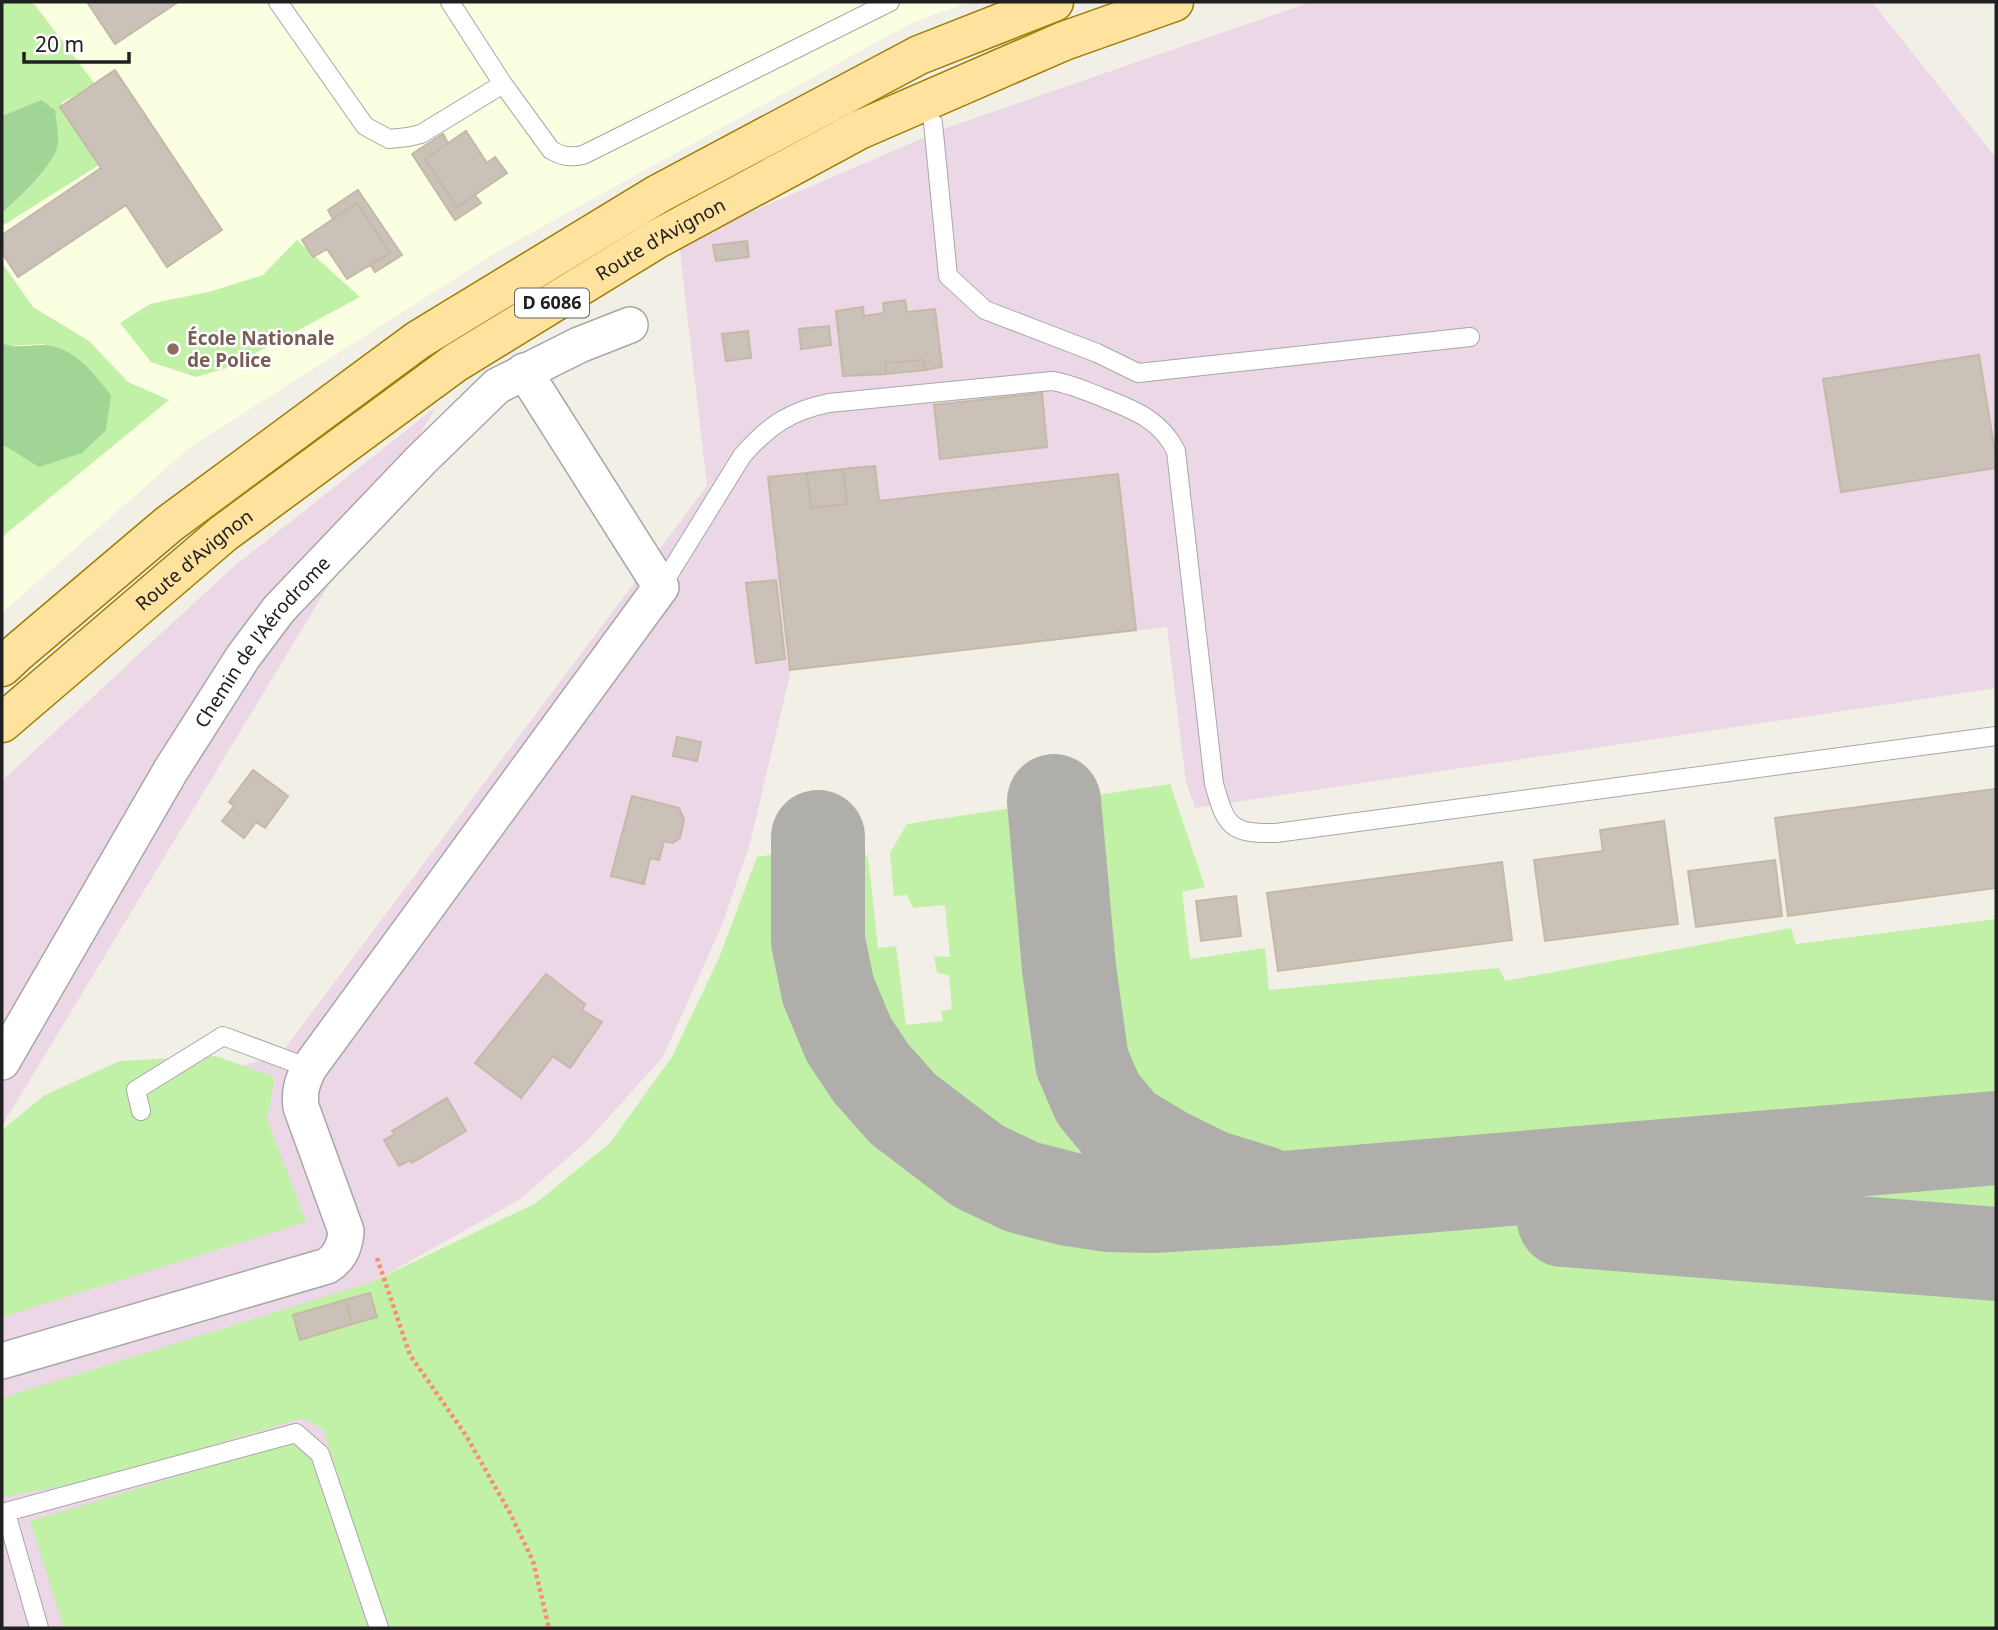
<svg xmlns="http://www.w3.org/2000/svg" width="1998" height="1630" font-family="'Noto Sans',sans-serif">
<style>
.industrial{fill:#ebd7e5}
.education{fill:#fbffe1}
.grass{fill:#c1f0a7}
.forest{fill:#a1d596}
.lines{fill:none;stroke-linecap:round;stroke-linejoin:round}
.taxiway{stroke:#b0aeaa;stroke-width:94}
.building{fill:#cac2b8;stroke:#c5b8a6;stroke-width:2}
.service-casing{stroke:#a7a7a7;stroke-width:20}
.minor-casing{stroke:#a7a7a7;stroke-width:38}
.primary-casing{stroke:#9c7d00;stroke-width:41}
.path{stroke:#ff8c69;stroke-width:4.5;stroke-dasharray:3.5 3.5;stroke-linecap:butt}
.service{stroke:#fff;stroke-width:18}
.minor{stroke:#fff;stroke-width:35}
.primary{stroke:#ffe29d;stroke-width:38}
.education-dot{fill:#8d6e63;stroke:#fff;stroke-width:2.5}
.labels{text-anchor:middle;stroke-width:5;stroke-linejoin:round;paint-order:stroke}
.shield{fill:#fff;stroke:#636363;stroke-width:2}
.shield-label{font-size:18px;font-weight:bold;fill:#202020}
.street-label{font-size:19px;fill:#202020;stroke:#fff}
.education-label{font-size:19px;font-weight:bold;fill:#785e54;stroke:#fff;text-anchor:start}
</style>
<rect width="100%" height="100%" fill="#f2efe6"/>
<path class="industrial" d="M1311 2H1872L1996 158V688L1195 808 1186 782 1167 627 791 670 750 843 722 925 663 1057 587 1141 519 1200 373 1282 476 1628H2V1133L280 1055 707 486 679 243 949 127Z
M436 407 2 1126V781L232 568Z"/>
<path class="education" d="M2 2H970L913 22 500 250 189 448 2 613Z"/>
<path class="grass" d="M2 2H28L35 5 95 84 61 103 99 165 2 226V213C26 192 42 173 58 146L41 100 2 116Z
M297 240 360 297 230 367 196 377 151 362 120 323 150 304 212 291 263 275Z
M2 263 33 307 89 341 128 382 169 400 2 537V444L5 445 44 344 8 346 2 343Z
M1170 784 1205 887 1182 892 1190 959 1265 948 1269 990 1499 968 1505 981 1791 928 1796 944 1996 919V1628H388L323 1429 302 1418 105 1478 2 1497V1398L372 1282 536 1203 610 1143 672 1057 719 958 757 857 850 841 868 857 878 948 896 946 906 1025 943 1021 941 1011 952 1009 949 975 937 973 934 956 950 957 945 905 913 908 907 895 894 896 890 853 907 824Z
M215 1056 275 1077 267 1119 306 1222 2 1317V1130L45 1095 120 1061Z
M293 1442 312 1460 368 1628H64L30 1521Z"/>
<path class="forest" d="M41 100 55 110C56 121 59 134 58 144 55 164 17 200 2 213V116Z
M2 343C14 349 28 345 41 345 73 345 92 372 111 395L106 430 82 453 39 467 2 444Z"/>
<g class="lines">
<path class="taxiway" d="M1054 801 1069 968 1082 1062 1098 1099 1124 1130 1166 1155 1211 1177 1260 1192
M818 837V941L828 990 849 1040 871 1073 903 1109 978 1166 1022 1187 1069 1199 1109 1205 1152 1206 1283 1198 1996 1138
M1564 1220 1996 1254"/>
</g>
<path class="building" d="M87 2H178L115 44Z
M115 70 222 230 167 267 126 205 18 277 2 253V235L101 168 60 107Z
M466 131 487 163 495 157 507 173 457 207 425 159Z
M443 134 448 143 425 159 457 207 475 195 481 203 455 220 412 154Z
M358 190 402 255 375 272 370 264 390 253 357 203 333 219 328 210Z
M357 203 390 253 347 279 327 249 313 257 302 240Z
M747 241 749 257 716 261 713 245Z
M905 300 907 312 935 309 942 367 925 370 924 360 885 363 886 374 843 376 836 311 863 307 864 316 884 313 883 303Z
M829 326 831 345 801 349 799 329Z
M748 331 751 358 726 361 722 334Z
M1979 355 1996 458V468L1841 492 1823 379Z
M924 360 925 370 886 374 885 363Z
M1042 393 1047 447 940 459 934 405Z
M875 466 879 501 1118 474 1136 630 790 670 768 477 807 473 811 508 847 504 843 469Z
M843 469 847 504 811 508 807 473Z
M776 580 785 659 756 663 746 583Z
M677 737 701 742 697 761 673 756Z
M253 770 288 796 265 828 256 822 244 838 222 821 234 806 229 802Z
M1996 789V888L1788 916 1775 818Z
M632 796 679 808 684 819 680 838 673 843 664 841 659 860 650 858 644 884 611 876Z
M1664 821 1678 924 1545 941 1534 860 1603 851 1600 830Z
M1775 860 1782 916 1696 927 1688 871Z
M1502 862 1512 940 1278 971 1267 893Z
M1236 896 1241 936 1201 941 1196 901Z
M546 974 585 1004 582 1010 602 1022 570 1068 553 1056 521 1098 475 1063Z
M447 1098 466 1131 412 1163 410 1160 399 1166 384 1140 395 1134 392 1131Z
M370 1293 377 1317 352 1324 345 1300Z
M345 1300 352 1324 300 1340 293 1315Z"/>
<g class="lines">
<defs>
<path id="service" d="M278 2 365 126 389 139 408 137 421 134 503 84 450 2
M503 84 551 150C562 156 570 158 583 155L890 2
M933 123 948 276 985 310 1097 353 1138 373 1470 337
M661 587 742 456C768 426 790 411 829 403L1052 381C1068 383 1083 390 1099 396 1131 409 1160 418 1176 451L1214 784C1226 826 1230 834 1276 833L1996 736
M141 1111 136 1090 223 1036 309 1068
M2 1513 296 1433 320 1454 379 1628
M6 1513 39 1628"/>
<g id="minor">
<path id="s1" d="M2 1062 171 770 243 657 279 609 421 460 497 386 579 345 630 325"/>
<path d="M2 1361 327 1266C340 1258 345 1246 346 1231L301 1107C299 1092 302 1082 309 1068L661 587 524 371"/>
</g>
<g id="primary">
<path d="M2 667 18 652 169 524 418 340 658 194 919 55 1054 2"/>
<path id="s2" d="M2 723 224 533 455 363 657 239 859 130 1064 41 1174 2"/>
</g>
</defs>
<use href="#service" class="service-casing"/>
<use href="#minor" class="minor-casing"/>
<use href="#primary" class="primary-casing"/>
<path class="path" d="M377 1258 410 1355 465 1434 510 1513 533 1561 549 1628"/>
<use href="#service" class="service"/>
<use href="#minor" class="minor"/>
<use href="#primary" class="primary"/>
</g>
<circle class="education-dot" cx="173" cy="349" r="7"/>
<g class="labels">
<rect class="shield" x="515" y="288.5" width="74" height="29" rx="5"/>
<g class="shield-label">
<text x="552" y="309">D 6086</text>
</g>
<g class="street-label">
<text dy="7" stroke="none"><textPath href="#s2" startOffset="819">Route d'Avignon</textPath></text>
<text dy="7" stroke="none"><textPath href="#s2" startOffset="252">Route d'Avignon</textPath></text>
<text dy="7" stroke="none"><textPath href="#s1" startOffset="495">Chemin de l'Aérodrome</textPath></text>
</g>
<g class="education-label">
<text x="187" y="345">École Nationale<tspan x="187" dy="22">de Police</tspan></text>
</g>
</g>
<rect width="1998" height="1630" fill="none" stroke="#202020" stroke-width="7"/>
<path d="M24 52v10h105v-10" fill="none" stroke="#202020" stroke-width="3.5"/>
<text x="35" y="52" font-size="21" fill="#202020" stroke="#ffffff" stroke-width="5" paint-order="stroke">20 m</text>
</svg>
